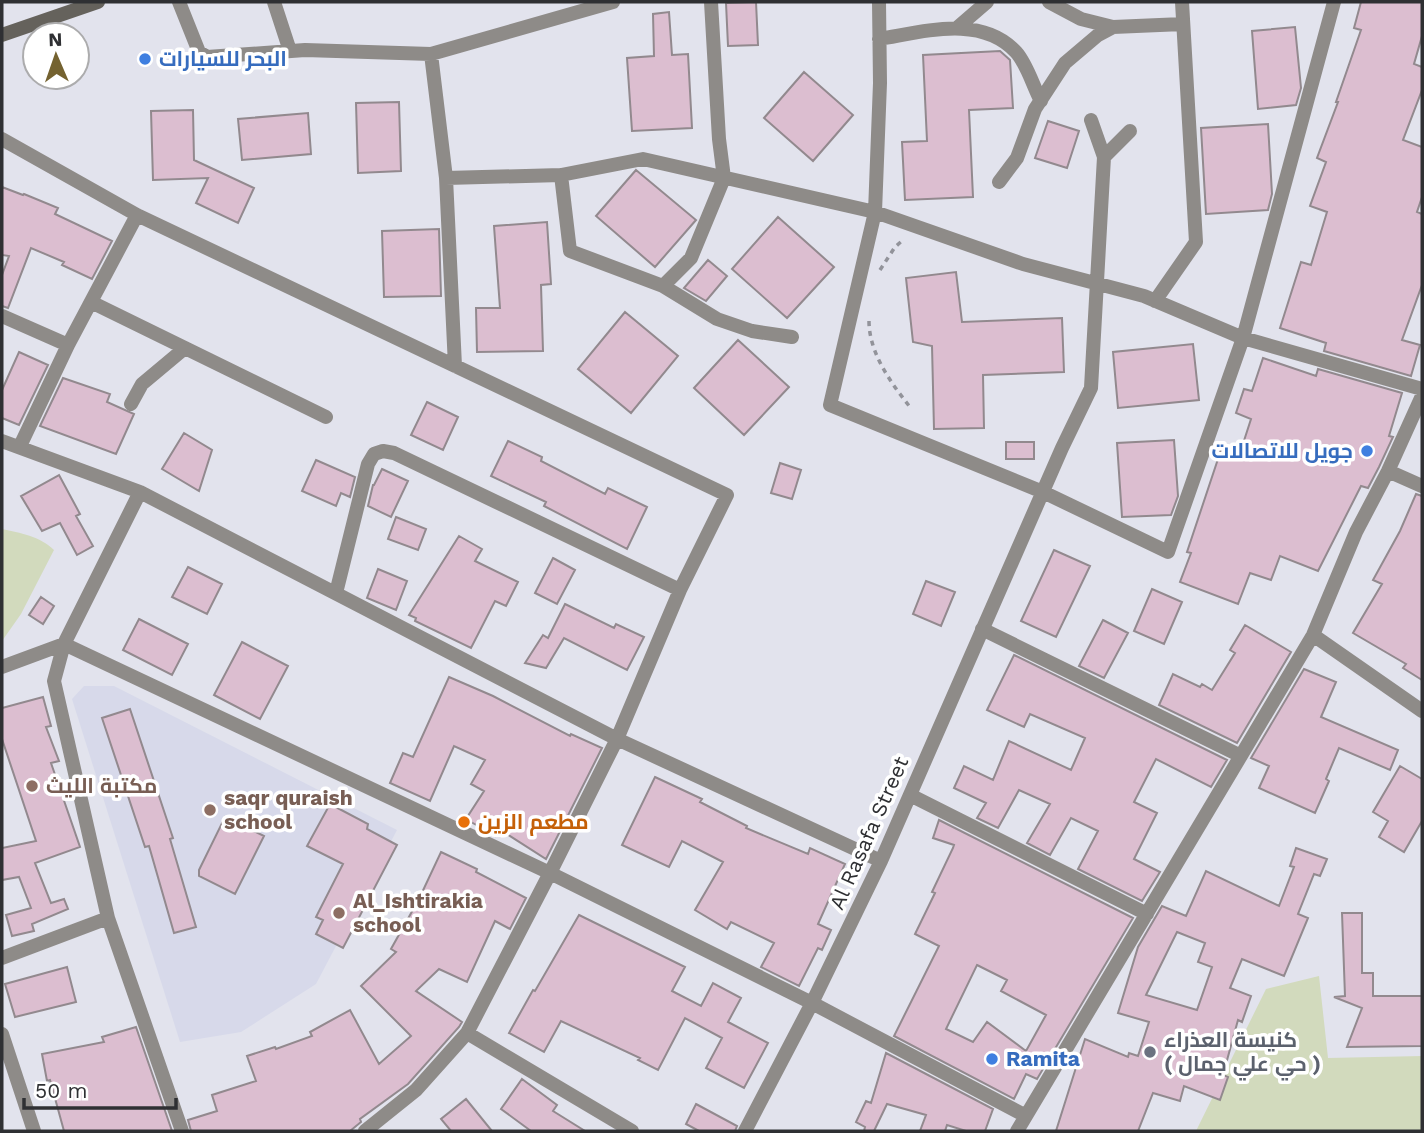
<svg xmlns="http://www.w3.org/2000/svg" width="1424" height="1133" font-family="'Work Sans',Cairo,sans-serif">
<style>
.built{fill:#d7d9ea}
.green{fill:#d2dabd}
.building{fill:#dcbed0;stroke:#92898e;stroke-width:2;fill-rule:evenodd}
.lines{fill:none;stroke-linecap:round;stroke-linejoin:round}
.path{stroke:#92939a;stroke-width:3.5;stroke-dasharray:5 5;stroke-linecap:butt}
.minor{stroke:#8e8b88;stroke-width:14}
.secondary{stroke:#65625c;stroke-width:14}
.shop-dot{fill:#3f7fe0;stroke:#fff;stroke-width:2.5}
.education-dot{fill:#8d6e63;stroke:#fff;stroke-width:2.5}
.food-dot{fill:#e8710a;stroke:#fff;stroke-width:2.5}
.worship-dot{fill:#6b7280;stroke:#fff;stroke-width:2.5}
.labels{text-anchor:middle;stroke-width:7;stroke-linejoin:round;paint-order:stroke}
.shop-label{font-size:21px;font-weight:bold;fill:#366cbe;stroke:#fff;text-anchor:start}
.education-label{font-size:21px;font-weight:bold;fill:#785e54;stroke:#fff;text-anchor:start}
.food-label{font-size:21px;font-weight:bold;fill:#c56008;stroke:#fff;text-anchor:start}
.street-label{font-size:21px;fill:#2f3033;stroke:#fff}
.worship-label{font-size:21px;font-weight:bold;fill:#5b616d;stroke:#fff;text-anchor:start}
</style>
<rect width="100%" height="100%" fill="#e2e3ed"/>
<path class="built" d="M84 686H114L397 830 316 984 241 1032 180 1042 72 699Z"/>
<path class="green" d="M2 529C20 533 40 536 54 550L21 614 2 641Z
M1319 976 1328 1058 1422 1056V1131H1196L1266 989Z"/>
<path class="building" d="M756 2 758 45 728 46 726 3Z
M1361 2H1422V36L1414 64 1422 67V90L1403 140 1422 147V197L1417 212 1422 214V285L1402 340 1420 345 1411 376 1324 351 1326 343 1280 328 1301 262 1311 265 1327 212 1310 206 1326 162 1317 158 1338 102H1336L1361 30 1354 28Z
M669 12 672 55 688 54 692 128 632 131 627 58 654 56 653 14Z
M1295 27 1301 88 1296 105 1258 109 1252 31Z
M1000 51 1010 60 1013 108 969 110 973 197 905 200 902 142 927 141 923 55Z
M804 72 853 115 813 161 764 118Z
M399 102 401 171 358 173 356 103Z
M193 110 194 160 254 188 238 223 196 203 208 178 153 180 151 111Z
M308 113 311 154 242 160 238 119Z
M1048 121 1079 131 1067 168 1035 158Z
M1268 124 1272 194 1268 210 1206 214 1201 128Z
M636 170 696 220 655 267 596 216Z
M2 187 23 195 24 194 58 208 55 214 112 241 92 279 62 265 64 262 31 248 8 308 2 306V275L9 256 2 255Z
M778 217 834 267 787 318 732 269Z
M547 222 551 284 541 285 543 351 477 352 476 308H500L494 226Z
M439 229 441 296 384 297 382 231Z
M708 260 727 276 706 301 684 288Z
M956 272 962 322 1062 318 1064 372 983 375 984 428 934 429 932 346 913 342 906 278Z
M625 312 678 356 631 413 578 369Z
M738 340 789 387 744 435 694 388Z
M1193 344 1199 400 1118 408 1113 352Z
M19 352 48 365 19 425 2 418V390Z
M1263 358 1316 376 1318 369 1402 393 1389 436 1393 437 1379 467 1368 488 1361 486 1318 571 1280 556 1271 580 1250 573 1238 604 1180 582 1191 553 1187 552 1222 447 1240 453 1251 419 1236 413 1244 389 1252 391Z
M63 378 110 394 107 402 134 414 116 454 40 426Z
M427 402 458 417 443 450 411 435Z
M184 433 212 450 199 491 162 469Z
M1174 440 1178 496 1171 515 1122 517 1117 443Z
M508 441 542 457 541 461 605 494 608 488 647 507 627 549 544 506 546 502 491 476Z
M1006 442H1034V459H1006Z
M316 460 355 477 350 497 341 493 336 506 302 491Z
M780 463 801 470 792 499 771 493Z
M382 469 408 481 391 517 368 506 373 485H374Z
M59 475 80 514 76 516 93 546 77 555 60 523 42 531 21 496Z
M1416 494 1422 496V680L1403 668 1406 664 1353 633 1382 584 1373 580 1400 531Z
M396 517 426 529 418 550 388 539Z
M459 536 482 549 475 561 518 582 506 606 495 601 471 648 415 621 416 618 409 615Z
M1054 550 1090 566 1056 637 1021 621Z
M553 558 575 570 557 604 535 593Z
M188 567 222 584 207 614 172 597Z
M378 569 407 581 396 610 367 598Z
M926 581 955 592 941 626 913 614Z
M1152 589 1182 602 1164 644 1134 631Z
M41 597 54 606 43 624 29 615Z
M565 604 614 628 616 624 644 637 627 670 564 638 546 668 525 663 543 635 548 638Z
M139 619 188 644 172 675 123 650Z
M1103 620 1128 633 1104 678 1079 666Z
M1245 625 1291 652 1237 743 1159 705 1173 674 1200 687 1202 684 1212 690 1235 653 1230 650Z
M242 642 288 666 260 719 214 695Z
M1014 655 1227 760 1211 787 1156 759 1134 802 1157 813 1134 859 1160 872 1142 901 1078 869 1098 831 1071 818 1050 855 1027 843 1050 804 1019 790 998 828 977 818 986 803 954 788 964 766 993 780 1009 741 1071 770 1085 738 1030 714 1024 727 987 710Z
M1304 669 1336 682 1321 717 1398 750 1390 770 1339 748 1326 779 1329 781 1315 813 1259 788 1269 766 1251 758Z
M449 677 493 696 570 736 571 734 602 748 546 859 499 829 495 836 466 819 484 791 471 784 485 760 454 746 430 801 390 783 403 753 413 757Z
M43 697 51 726 46 727 59 761 51 763 80 847 35 863 51 903 64 899 68 909 32 924 34 931 12 936 6 915 31 908 19 877 2 880V848L36 841 2 739V708Z
M130 709 173 838 170 839 196 927 174 933 149 846 145 847 102 718Z
M1400 766 1422 779V821L1404 852 1379 837 1388 821 1373 812Z
M655 777 702 799 700 802 747 826 746 828 808 854 810 848 845 864 818 924 831 930 822 950 818 948 799 986 761 967 774 943 731 922 727 929 695 910 723 862 682 841 669 867 622 845Z
M330 804 368 824 367 829 397 845 343 948 316 934 323 920 316 917 343 864 307 846Z
M225 817 264 836 235 894 199 876V870Z
M939 820 1133 918 1037 1079 1026 1074 1014 1099 894 1036 939 946 915 934 935 893 932 892 953 848 954 845 933 838ZM977 965 1007 980 1001 991 1046 1015 1026 1051 987 1022 973 1042 946 1029Z
M1296 848 1327 859 1320 876 1314 874 1298 914 1308 918 1284 976 1242 959 1230 988 1251 996 1242 1022 1238 1020 1223 1075 1228 1077 1220 1100 1184 1086 1180 1101 1153 1093 1138 1131H1056L1085 1039 1128 1057 1129 1053 1138 1056 1149 1022 1118 1013 1138 947 1162 906 1186 916 1206 871 1279 906 1294 867 1290 866ZM1177 932 1205 943 1198 962 1212 967 1197 1010 1146 995Z
M441 852 477 869 476 872 526 898 510 929 495 921 467 982 439 969 416 991 462 1022 459 1027 408 1084 360 1119 361 1122 350 1131H191L188 1120 217 1111 212 1095 256 1081 247 1056 275 1047 276 1049 312 1036 310 1032 350 1010 379 1064 411 1036 361 986 396 952 391 949 419 899Z
M1342 913H1362V973H1373V996H1422V1046L1347 1047 1362 1008 1334 997 1345 996Z
M579 915 685 967 672 991 701 1006 713 983 741 998 728 1022 768 1043 744 1088 706 1068 722 1038 685 1018 658 1070 638 1060 640 1058 561 1021 544 1052 509 1033 533 990 535 991Z
M67 967 76 1002 15 1017 5 984Z
M136 1027 172 1131H64L50 1080 47 1081 42 1054 104 1042 102 1037Z
M886 1053 993 1109 985 1131H966L947 1125 945 1131H920L926 1115 887 1104 874 1131H864L865 1127 856 1122 866 1101 871 1103Z
M522 1079 557 1105 553 1111 585 1131H531L501 1109Z
M466 1099 492 1131H451L441 1119Z
M696 1104 737 1126 735 1131H699L686 1124Z"/>
<g class="lines">
<path class="path" d="M880 270 895 247 903 240
M869 321C869 353 891 383 910 407"/>
<path class="minor" d="M179 2 199 52 207 57 305 50 431 54
M274 2 290 51
M879 2 880 83 875 212 1023 264 1144 296 1243 338 1422 389
M1049 2 1081 19 1113 27
M958 27 987 2
M879 39C923 32 981 14 1016 52 1027 64 1033 86 1041 101
M1091 120 1104 157
M2 139 137 215 727 495 680 590 617 739 550 873 467 1033 416 1090 365 1131
M561 175 570 251 663 286 691 258 724 178 719 139 711 2
M446 178 431 54 613 2
M999 182 1017 158 1035 109 1065 63 1098 35 1113 27 1183 24
M663 286 717 319 752 331 792 337
M1155 301 1196 242 1182 2
M91 302 326 417
M2 316 68 345
M455 366 446 178 561 175 643 159 875 212 830 405 1043 492 1168 552 1243 338 1334 2
M131 404 142 384 185 348
M2 441 140 492 617 739 881 861
M20 446 68 345 137 215
M1388 471 1422 486
M140 492 64 644 54 681 108 918 182 1131
M336 593 368 464 374 454 383 451 394 453 680 590
M982 629 1241 756
M1313 635 1422 711
M2 667 64 644 550 873 812 1003 1026 1116
M910 795 1147 914
M2 958 108 918
M467 1033 632 1131
M2 1034 34 1131
M745 1131 812 1003 881 861 1062 448 1091 388 1104 157 1130 131
M1017 1131 1313 635 1356 532 1388 471 1422 396"/>
<path class="secondary" d="M2 35 98 2"/>
</g>
<g class="shop-dot">
<circle cx="145" cy="59" r="7"/>
<circle cx="1367" cy="451" r="7"/>
<circle cx="992" cy="1059" r="7"/>
</g>
<g class="education-dot">
<circle cx="32" cy="786" r="7"/>
<circle cx="210" cy="810" r="7"/>
<circle cx="339" cy="913" r="7"/>
</g>
<circle class="food-dot" cx="464" cy="822" r="7"/>
<circle class="worship-dot" cx="1150" cy="1052" r="7"/>
<g class="labels">
<g class="shop-label">
<text x="159" y="66">البحر للسيارات</text>
<text x="1353" y="458" text-anchor="end">جويل للاتصالات</text>
<text x="1006" y="1066">Ramita</text>
</g>
<g class="education-label">
<text x="46" y="793">مكتبة الليث</text>
<text x="224" y="805">saqr quraish<tspan x="224" dy="24">school</tspan></text>
<text x="353" y="908">Al_Ishtirakia<tspan x="353" dy="24">school</tspan></text>
</g>
<g class="food-label">
<text x="478" y="829">مطعم الزين</text>
</g>
<g class="street-label">
<text transform="translate(869 833) rotate(-66)" y="7">Al Rasafa Street</text>
</g>
<g class="worship-label">
<text x="1164" y="1047">كنيسة العذراء<tspan x="1164" dy="24">( حي علي جمال )</tspan></text>
</g>
</g>
<rect width="1424" height="1133" fill="none" stroke="#2f3033" stroke-width="7"/>
<g transform="translate(56 56) rotate(358)"><circle r="33" fill="#ffffff" stroke="#acacad" stroke-width="2"/>
<path d="M0-5L12 26L0 18L-12 26Z" fill="#746230"/>
<text y="-10" font-size="19" font-weight="bold" text-anchor="middle" fill="#2f3033">N</text>
</g>
<path d="M24 1098v10h152v-10" fill="none" stroke="#2f3033" stroke-width="3.5"/>
<text x="35" y="1098" font-size="21" fill="#2f3033" stroke="#ffffff" stroke-width="5" paint-order="stroke">50 m</text>
</svg>
